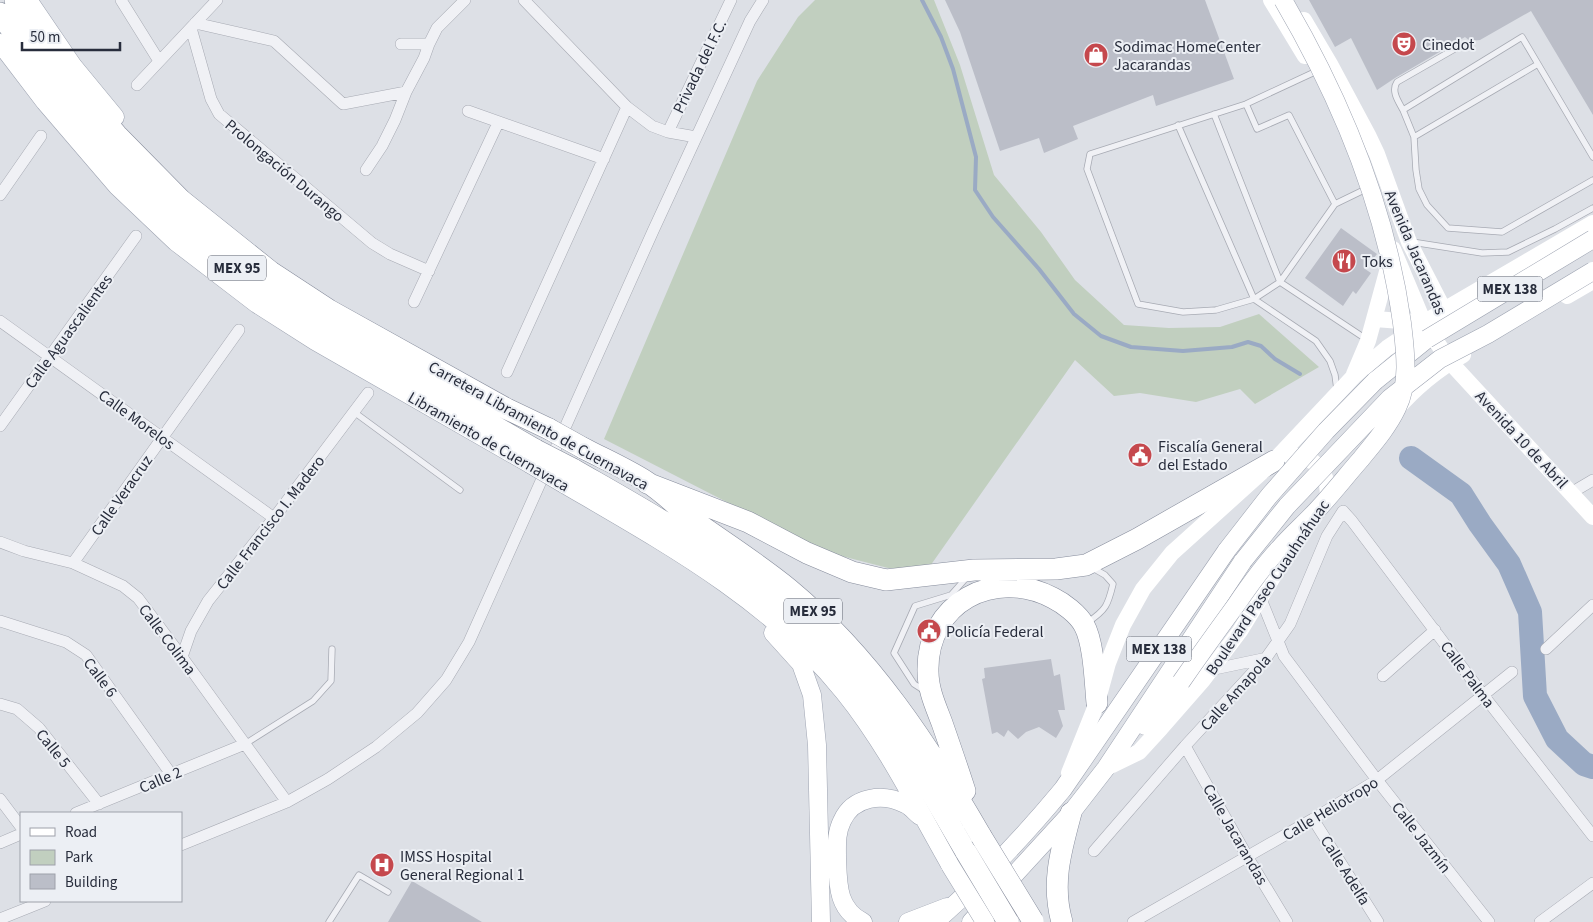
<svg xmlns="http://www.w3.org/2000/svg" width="1593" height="922" font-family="'Source Sans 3',sans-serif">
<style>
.green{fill:#c1cfbf}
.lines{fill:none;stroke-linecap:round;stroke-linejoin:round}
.stream{stroke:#9aaac4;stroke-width:4}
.river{stroke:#9aaac4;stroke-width:24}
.building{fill:#bbbec8}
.lane-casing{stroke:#a7aab3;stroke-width:7}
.street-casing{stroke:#a7aab3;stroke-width:12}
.primary-casing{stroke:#9da3b1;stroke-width:19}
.highway-casing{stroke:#868c9c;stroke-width:22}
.lane{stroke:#f0f1f5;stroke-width:5.5}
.street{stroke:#f0f1f5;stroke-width:11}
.secondary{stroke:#fff;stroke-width:16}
.primary{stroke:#fff;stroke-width:18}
.highway{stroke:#fff;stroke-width:21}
.primary-bridge-casing{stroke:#9da3b1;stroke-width:19;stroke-linecap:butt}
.highway-bridge-casing{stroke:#868c9c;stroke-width:22;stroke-linecap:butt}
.primary-bridge{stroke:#fff;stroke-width:18}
.highway-bridge{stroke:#fff;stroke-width:21}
.labels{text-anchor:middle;stroke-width:4;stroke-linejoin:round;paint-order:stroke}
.shield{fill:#eceff4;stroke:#636773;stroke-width:1}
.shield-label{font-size:15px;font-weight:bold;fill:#282d3c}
.poi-label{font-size:16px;fill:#282d3c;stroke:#eceff4;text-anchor:start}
.street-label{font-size:16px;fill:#282d3c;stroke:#eceff4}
</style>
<rect width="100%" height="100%" fill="#dde0e6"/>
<path class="green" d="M815 0H934L960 65 994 175 1041 232 1075 280 1124 325 1169 328 1220 327 1259 314 1319 367 1255 404 1240 389 1196 402 1140 393 1114 396 1075 360 928 569 888 568 822 551 604 439 757 81 798 17Z"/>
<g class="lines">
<path class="stream" d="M922 0 941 37 953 69 976 157 975 190 993 217 1039 269 1074 314 1101 336 1131 347 1183 351 1232 347 1248 342 1261 346 1275 359 1300 374"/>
<path class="river" d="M1411 458 1461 494 1480 524 1509 564 1530 612 1535 696 1557 739 1584 764 1593 767"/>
</g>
<path class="building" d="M945 0H1205L1234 79 1156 106 1153 95 1073 126 1078 139 1044 153 1039 138 1000 151 960 32Z
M1309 0H1593V115L1531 11 1480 40 1470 41 1465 37 1395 78 1377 90 1351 38 1335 47Z
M1341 228 1377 254 1365 269 1371 273 1356 294 1353 291 1343 306 1305 278Z
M1051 659 1054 676 1060 674 1065 710H1058L1063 726 1056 738 1039 727 1026 732 1018 739 1008 730 1004 737 997 732 992 734 982 679 985 678 984 668Z
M412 881 482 922H388Z"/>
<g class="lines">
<defs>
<path id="lane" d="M1319 70 1246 104 1090 154 1087 169 1138 304 1183 312 1216 310 1254 299 1280 282 1335 204 1368 188
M1246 104 1257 129 1289 115 1335 204
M1403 110C1398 101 1391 91 1397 82L1458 47
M1214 114 1280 282 1366 339
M1178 125 1254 299 1316 341 1330 361 1335 375 1337 390
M1414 137 1538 64
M1593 157 1522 37 1403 110 1414 137 1416 170 1419 189 1427 205 1448 228 1502 232 1593 180
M1412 242 1482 253 1508 252 1555 229 1593 208
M354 412 460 490
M1088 622C1106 610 1108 605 1113 584L1105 575 1091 567
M925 691 914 684 894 653 915 606 951 595 967 577
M245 744 313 701 331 681 332 649
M329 922 359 875 388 892"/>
<path id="street" d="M121 0 159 61
M524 0 627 107 652 126 668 132 696 137
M195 23 274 41 343 104 406 92
M191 28 211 99 219 114 372 243 390 254 429 271
M401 44H429
M137 85 217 0
M468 111 604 159
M668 132 731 0
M366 170 382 146 395 120 406 92 424 58 429 44 437 28 465 0
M0 195 41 136
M414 302 498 123
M0 321 274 518
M507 372 627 107
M0 426 136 236
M1571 493 1593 480
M0 542 24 551 73 563 123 586 138 598 182 657 287 802
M73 563 239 330
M1261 599 1284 656 1377 780 1489 922
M0 621 66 642 86 655 171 774
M1546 649 1593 605
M182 657 191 631 208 601 274 518 368 393
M1210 670 1267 658
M1383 676 1435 630
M0 704 17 709 39 728 99 804
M1185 746 1247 856 1287 922
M0 799 21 827
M76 813 245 744
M1313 819 1378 922
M0 843 21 834
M181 845 287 802 328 779 376 747 417 713 446 680 469 642 653 231 750 21 763 0
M1094 851 1185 746 1266 658 1290 624 1327 536 1343 511 1352 521 1484 696 1593 836
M0 919 45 901
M1133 922 1313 819 1377 780 1512 672
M1540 922 1593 883"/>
<path id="primary" d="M28 0 73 66 115 117
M0 43 45 102 117 186 176 242 257 304 315 341 530 464
M1375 381 1427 339
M564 484C665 543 770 600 844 692 886 744 916 805 949 863
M773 633 801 664 812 695 817 745 821 922
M1145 726 1181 682
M863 922C837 909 838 884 837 858 837 845 836 833 842 821 853 796 883 793 905 804 910 806 915 812 920 816
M908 922 947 907
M935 922C981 882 1024 836 1063 789L1227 550
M971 922 1071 813 1106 768 1243 561"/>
<path id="highway" d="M15 0 29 23 64 73 117 135 181 200 271 272 329 310 507 409 549 429
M0 13 51 88 111 158 178 223 265 289 324 328 536 450
M583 448C604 459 627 469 647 482 666 494 682 512 700 525 730 546 761 566 789 589 871 657 929 746 981 836
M573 469C625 499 680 529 728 565 792 612 850 670 895 735 921 773 943 813 966 852
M647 483 748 522 807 553 852 572 886 580 974 570 1056 569 1086 565 1137 539 1274 461
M965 791C958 769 950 746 942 723 936 707 928 690 928 672 926 603 994 567 1053 598 1063 603 1078 614 1084 625 1094 643 1095 682 1097 703
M1062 922C1051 884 1061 850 1071 813"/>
</defs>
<use href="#lane" class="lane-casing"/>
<use href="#street" class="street-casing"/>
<use href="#primary" class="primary-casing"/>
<use href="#highway" class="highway-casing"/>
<use href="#lane" class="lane"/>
<use href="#street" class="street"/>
<path class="secondary" d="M1271 0 1305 56
M1304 20 1330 64 1368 135 1377 154 1409 242 1444 310 1445 320
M1393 249 1424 323 1450 362 1593 517
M1567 296 1593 281
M1375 319 1414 322
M1354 374 1368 341 1391 257
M1395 411C1414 389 1438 369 1463 355
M1290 456C1315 454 1331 476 1327 499
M1106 768 1139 752 1161 728 1203 680 1240 631 1300 533
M1069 773 1097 703 1108 663 1123 625 1143 589 1172 553 1274 461 1354 376 1387 348 1444 310 1593 223"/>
<use href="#primary" class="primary"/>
<use href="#highway" class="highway"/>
<defs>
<path id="primary-bridge" d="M1427 339 1593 239
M530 464 564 484
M1227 550 1269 496 1326 431 1375 381
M1243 561 1287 506 1390 398 1440 359 1488 334 1593 271
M1181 682C1199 656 1217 631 1236 605 1249 586 1263 566 1279 549 1291 535 1305 523 1317 510 1333 493 1346 476 1361 459 1374 443 1388 427 1397 408 1410 382 1405 349 1402 323 1386 207 1341 99 1283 0
M950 865 985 922"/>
<path id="highway-bridge" d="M549 429 583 448
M536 450 573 469
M981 836 1033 921
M966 852 1008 922"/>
</defs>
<use href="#primary-bridge" class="primary-bridge-casing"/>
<use href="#highway-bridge" class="highway-bridge-casing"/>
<use href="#primary-bridge" class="primary-bridge"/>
<use href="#highway-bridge" class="highway-bridge"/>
</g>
<defs>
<symbol id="theatre-disc" viewBox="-11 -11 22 22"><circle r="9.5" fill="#c5484d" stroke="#eceff4"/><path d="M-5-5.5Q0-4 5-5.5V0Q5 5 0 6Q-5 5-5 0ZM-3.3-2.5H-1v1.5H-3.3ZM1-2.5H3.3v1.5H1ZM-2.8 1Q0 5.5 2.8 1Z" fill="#fff"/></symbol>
<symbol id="shop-disc" viewBox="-11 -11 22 22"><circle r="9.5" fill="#c5484d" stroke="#eceff4"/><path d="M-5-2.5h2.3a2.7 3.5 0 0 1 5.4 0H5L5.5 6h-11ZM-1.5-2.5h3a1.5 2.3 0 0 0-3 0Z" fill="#fff"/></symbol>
<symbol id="restaurant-disc" viewBox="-11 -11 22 22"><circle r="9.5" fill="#c5484d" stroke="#eceff4"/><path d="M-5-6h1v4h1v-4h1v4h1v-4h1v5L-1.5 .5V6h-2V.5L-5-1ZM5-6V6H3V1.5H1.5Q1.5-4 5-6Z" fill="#fff"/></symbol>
<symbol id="civic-disc" viewBox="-11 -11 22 22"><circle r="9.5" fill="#c5484d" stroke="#eceff4"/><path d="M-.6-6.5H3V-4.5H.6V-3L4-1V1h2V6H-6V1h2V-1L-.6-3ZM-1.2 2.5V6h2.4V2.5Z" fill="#fff"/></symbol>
<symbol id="hospital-disc" viewBox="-11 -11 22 22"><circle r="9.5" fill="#c5484d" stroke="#eceff4"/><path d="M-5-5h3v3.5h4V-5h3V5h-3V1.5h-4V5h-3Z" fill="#fff"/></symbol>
</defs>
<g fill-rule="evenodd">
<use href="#theatre-disc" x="1390" y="30" width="28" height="28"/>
<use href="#shop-disc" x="1082" y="41" width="28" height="28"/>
<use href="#restaurant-disc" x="1330" y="247" width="28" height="28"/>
<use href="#civic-disc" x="1126" y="441" width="28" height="28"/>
<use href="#civic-disc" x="915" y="617" width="28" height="28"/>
<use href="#hospital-disc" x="368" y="851" width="28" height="28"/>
</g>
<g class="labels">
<g class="shield">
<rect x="208" y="255.5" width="58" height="25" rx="4"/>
<rect x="1477.5" y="276.5" width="65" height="25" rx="4"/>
<rect x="784" y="598.5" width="58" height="25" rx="4"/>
<rect x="1126.5" y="636.5" width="65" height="25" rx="4"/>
</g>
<g class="shield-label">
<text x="237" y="273">MEX 95</text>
<text x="1510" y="294">MEX 138</text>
<text x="813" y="616">MEX 95</text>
<text x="1159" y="654">MEX 138</text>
</g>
<g class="poi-label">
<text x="1422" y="50">Cinedot</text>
<text x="1114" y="52">Sodimac HomeCenter<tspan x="1114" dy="18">Jacarandas</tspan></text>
<text x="1362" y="267">Toks</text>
<text x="1158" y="452">Fiscalía General<tspan x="1158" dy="18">del Estado</tspan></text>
<text x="946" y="637">Policía Federal</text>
<text x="400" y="862">IMSS Hospital<tspan x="400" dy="18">General Regional 1</tspan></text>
</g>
<g class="street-label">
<text transform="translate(699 66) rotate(-64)" y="6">Privada del F.C.</text>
<text transform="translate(285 170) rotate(40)" y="6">Prolongación Durango</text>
<text transform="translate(1416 252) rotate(67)" y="6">Avenida Jacarandas</text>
<text transform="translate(68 331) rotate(-54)" y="6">Calle Aguascalientes</text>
<text transform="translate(137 419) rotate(36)" y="6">Calle Morelos</text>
<text transform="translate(539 425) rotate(29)" y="6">Carretera Libramiento de Cuernavaca</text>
<text transform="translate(1522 439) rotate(47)" y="6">Avenida 10 de Abril</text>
<text transform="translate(489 441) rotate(30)" y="6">Libramiento de Cuernavaca</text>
<text transform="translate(121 495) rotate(-55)" y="6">Calle Veracruz</text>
<text transform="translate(270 522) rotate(-52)" y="6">Calle Francisco I. Madero</text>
<text transform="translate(1267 587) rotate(-56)" y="6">Boulevard Paseo Cuauhnáhuac</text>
<text transform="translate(168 639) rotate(53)" y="6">Calle Colima</text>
<text transform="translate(1468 674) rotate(53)" y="6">Calle Palma</text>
<text transform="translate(101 677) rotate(53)" y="6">Calle 6</text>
<text transform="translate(1235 692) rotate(-48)" y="6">Calle Amapola</text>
<text transform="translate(54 748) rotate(51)" y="6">Calle 5</text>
<text transform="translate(160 779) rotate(-23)" y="6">Calle 2</text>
<text transform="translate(1330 808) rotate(-31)" y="6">Calle Heliotropo</text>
<text transform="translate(1236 834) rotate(60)" y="6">Calle Jacarandas</text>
<text transform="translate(1422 837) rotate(52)" y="6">Calle Jazmín</text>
<text transform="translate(1346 870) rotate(58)" y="6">Calle Adelfa</text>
</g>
</g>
<rect x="20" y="812" width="162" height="90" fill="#eceff4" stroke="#9ea1aa"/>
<rect x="30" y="828" width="25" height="8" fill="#ffffff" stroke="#9ea1aa"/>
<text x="65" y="837" font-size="15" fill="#282d3c">Road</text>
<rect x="30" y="850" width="25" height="15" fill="#c1cfbf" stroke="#9ea1aa"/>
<text x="65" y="862" font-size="15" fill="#282d3c">Park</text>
<rect x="30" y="874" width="25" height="15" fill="#bbbec8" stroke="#9ea1aa"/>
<text x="65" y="887" font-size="15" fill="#282d3c">Building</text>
<path d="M22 42v8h98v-8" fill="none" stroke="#282d3c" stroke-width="2.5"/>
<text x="30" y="42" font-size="15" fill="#282d3c" stroke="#eceff4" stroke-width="4" paint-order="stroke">50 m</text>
</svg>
